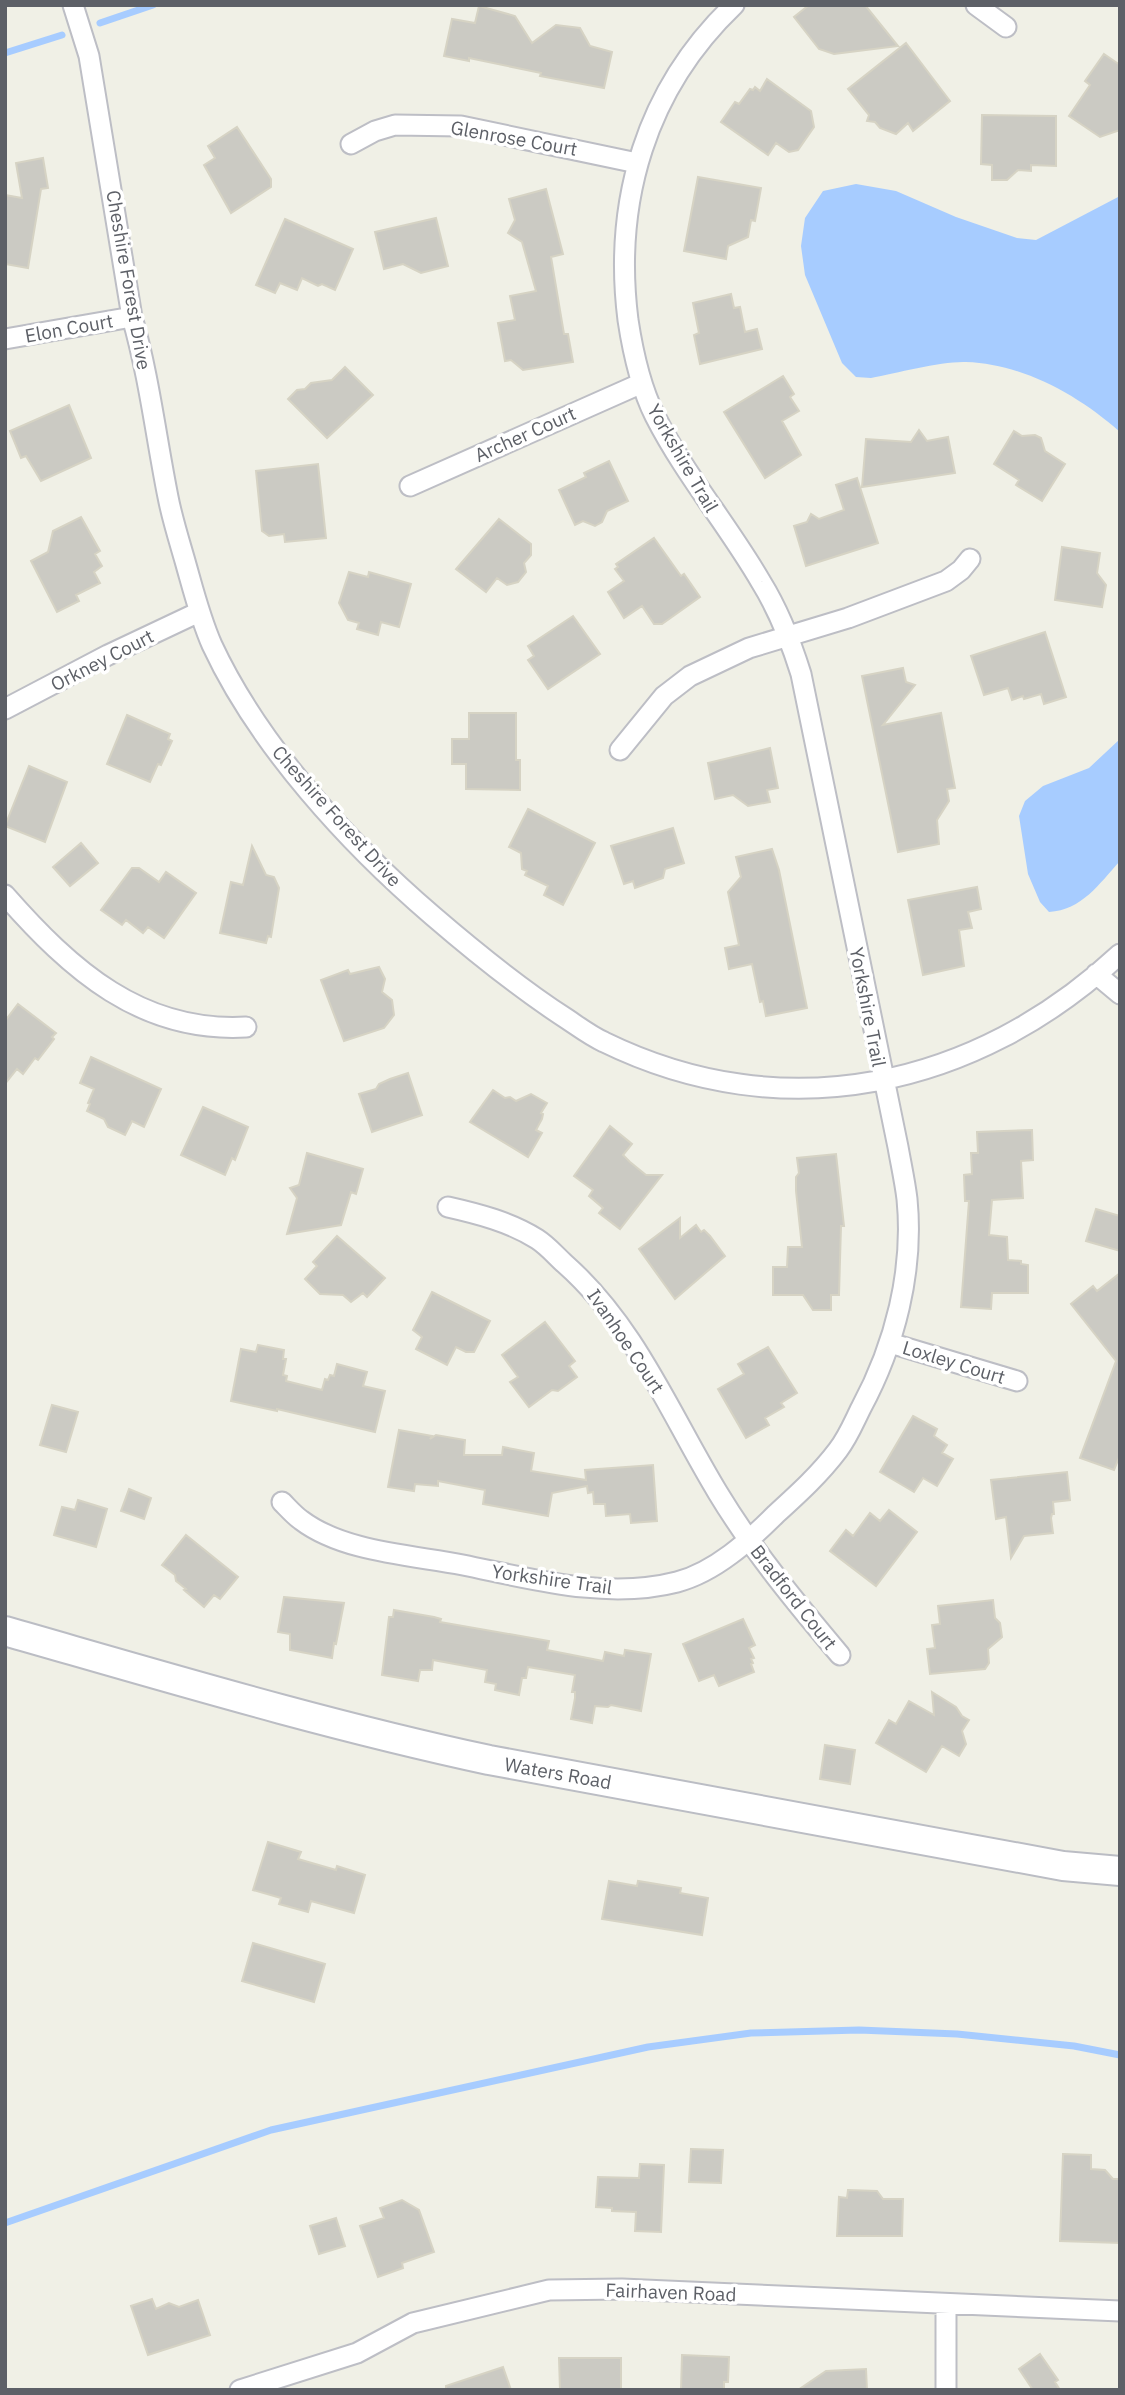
<svg xmlns="http://www.w3.org/2000/svg" width="1125" height="2395" font-family="'IBM Plex Sans',sans-serif">
<style>
.water{fill:#a7ccff}
.lines{fill:none;stroke-linecap:round;stroke-linejoin:round}
.stream{stroke:#a7ccff;stroke-width:7}
.building{fill:#cbcac3;stroke:#d6d3c4;stroke-width:2}
.street-casing{stroke:#bdbec5;stroke-width:23}
.secondary-casing{stroke:#bbbdc4;stroke-width:32}
.street{stroke:#fff;stroke-width:19}
.secondary{stroke:#fff;stroke-width:28}
.labels{text-anchor:middle;stroke-width:7;stroke-linejoin:round;paint-order:stroke}
.street-label{font-size:19px;fill:#5d6067;stroke:#fff}
</style>
<rect width="100%" height="100%" fill="#f0f0e6"/>
<path class="water" d="M856 184 896 191 956 217 1017 238 1036 240 1120 196V432C1078 395 1023 364 966 362 942 361 897 373 871 378L856 377 842 363 805 275 801 246 805 218 823 191Z
M1120 739V861C1099 884 1082 910 1049 912L1040 902 1028 874 1019 816 1025 801 1043 786 1089 768Z"/>
<g class="lines">
<path class="stream" d="M100 23 153 5
M5 53 62 35
M5 2223 271 2130 648 2047 751 2033 859 2030 957 2034 1074 2046 1120 2055"/>
</g>
<path class="building" d="M809 5H865L898 46 834 54 819 49 794 17Z
M479 6 515 16 532 43 556 25 580 28 590 46 612 52 604 88 540 76 541 73 469 58V61L444 56 452 19 475 23Z
M906 43 950 101 913 131 908 123 896 134 880 128 875 122 867 121 869 115 848 89Z
M1104 54 1120 65V130L1100 137 1069 116 1090 85 1085 81Z
M767 79 811 111 814 127 798 150 789 152 776 143 768 155 721 122 735 102 739 104 750 89 753 90 755 87 760 91Z
M982 115 1056 116V166L1031 165V171L1018 170 1007 180H992V165L981 164Z
M237 127 271 179V187L231 213 204 165 215 158 208 146Z
M43 158 48 188 41 189 28 268 5 264V195L22 198 16 163Z
M698 177 761 188 755 221 751 220 748 237 728 246 726 259 684 251Z
M546 189 563 254 551 257 564 334H568L573 362 523 370 511 360 505 361 498 323 515 320 510 296 536 291 522 242 508 233 515 220 509 199Z
M436 218 448 266 421 273 403 264 384 269 375 232Z
M285 219 353 249 335 290 322 284 318 286 302 278 297 290 280 283 275 293 256 285Z
M731 294 734 308 740 307 745 332 757 329 762 349 700 364 694 335 699 333 693 303Z
M345 367 373 395 327 438 288 399 297 390 305 389 311 383 332 380Z
M783 376 794 394 790 397 799 411 782 421 801 455 765 478 724 412Z
M69 405 91 458 41 481 26 456 21 458 10 431Z
M919 430 927 441 948 437 955 473 862 487 866 439 911 442Z
M1014 431 1022 436 1035 435 1041 438 1045 451 1065 464 1042 501 1016 485 1019 480 994 464Z
M609 461 628 501 607 511 602 522 595 526 583 521 575 525 559 490 586 477 584 473Z
M318 464 326 538 285 542 284 534 269 536 262 531 256 471Z
M857 478 878 543 806 566 794 526 807 522 811 514 819 519 844 510 836 485Z
M81 517 100 551 95 554 102 566 94 572 100 583 76 595 79 601 57 612 31 561 48 552 53 531Z
M499 519 531 544V555L524 563 526 572 518 582 507 585 497 578 486 592 456 569Z
M654 538 681 576 684 574 700 597 662 624H654L642 606 624 618 608 592 624 581 615 569 618 567 616 564Z
M1062 547 1100 553 1097 573 1106 585 1102 607 1055 600Z
M349 572 368 577 369 572 411 584 399 627 381 622 378 635 357 629 359 623 348 620 339 603Z
M573 616 600 654 548 689 528 660 534 656 528 646Z
M1045 632 1066 697 1044 704 1041 694 1024 699 1023 696 1012 700 1008 688 984 695 971 656Z
M903 668 906 682 915 685 883 725 941 713 955 788 947 789 949 801 937 820 939 844 898 852 862 676Z
M469 713H516V760H520V790L466 789V764H452V739H469Z
M127 715 170 734 168 739 172 741 161 765 158 764 150 782 107 764Z
M770 748 778 788 767 790 770 802 748 806 733 795 715 799 708 763Z
M29 766 67 782 45 842 5 826Z
M528 809 595 843 563 905 544 895 548 886 525 875 527 871 522 869 521 853 509 847Z
M673 828 684 863 665 869 663 878 635 888 633 881 624 884 611 846Z
M81 843 98 863 70 886 53 867Z
M252 846 266 875 274 877 279 888 271 937 268 936 266 943 220 933 231 882 243 885Z
M772 849 779 870 807 1008 766 1016 763 1001 760 1002 752 964 729 969 725 948 739 945 728 892 741 877 736 857Z
M132 868H139L159 882 166 872 196 893 164 938 148 927 143 933 126 920 122 925 101 910Z
M977 887 981 909 968 912 972 928 959 930 964 966 923 975 908 900Z
M379 967 385 979 382 992 392 1000 394 1015 384 1028 344 1041 321 980 348 970 350 974Z
M18 1004 56 1033 52 1037 54 1039 38 1060 35 1058 23 1074 17 1069 5 1084V1021Z
M91 1057 161 1089 144 1127 132 1121 125 1135 108 1127 104 1119 87 1111 90 1104 88 1103 94 1089 80 1083Z
M408 1073 422 1115 372 1132 359 1094 376 1089 379 1084 390 1079Z
M493 1090 505 1098 510 1097 516 1101 531 1094 547 1103 541 1113 543 1114 542 1119 536 1130 542 1133 528 1157 470 1122Z
M203 1107 248 1127 235 1160 232 1158 225 1175 181 1155Z
M610 1126 632 1144 623 1155 630 1162 646 1175H662L620 1229 599 1213 603 1208 589 1196 593 1190 574 1176Z
M1032 1130 1033 1160 1021 1161 1023 1198 992 1200 989 1235 1007 1237 1008 1260 1021 1261V1264L1028 1265V1293H992L991 1309 961 1307 969 1201H965L964 1175 972 1174 971 1153H978L977 1132Z
M307 1153 363 1169 356 1194 351 1192 341 1225 287 1234 297 1198 290 1188 299 1185Z
M836 1154 844 1226H841L839 1295H831V1310H813L803 1295H773V1267H787L788 1247H802L796 1191V1177L799 1173 797 1158Z
M1096 1209 1120 1216V1251L1086 1241Z
M680 1218V1238L696 1225 701 1232 704 1230 710 1236 725 1256 675 1299 639 1249Z
M337 1236 385 1278 367 1297 363 1293 351 1302 343 1295 320 1294 305 1279 317 1266 313 1262Z
M1120 1273V1455L1114 1470 1080 1458 1116 1361 1071 1304 1093 1286 1097 1291Z
M432 1292 490 1321 474 1352H466L456 1347 447 1365 416 1349 422 1337 413 1330Z
M545 1322 575 1361 569 1366 577 1377 558 1391 552 1390 529 1407 510 1382 518 1377 502 1355Z
M258 1345 284 1350 283 1359H286L283 1375 287 1376 286 1381 322 1390 325 1379 328 1380 330 1375 334 1376 337 1364 367 1372 363 1386 385 1391 375 1432 277 1409V1411L231 1401 241 1349 256 1352Z
M768 1347 797 1393 781 1403 784 1407 765 1418 769 1425 746 1438 718 1389 744 1374 738 1364Z
M52 1405 78 1412 66 1452 40 1445Z
M913 1416 937 1429 934 1436 947 1445 942 1453 953 1459 937 1486 923 1478 914 1492 880 1472Z
M399 1430 432 1436 430 1439 436 1435 465 1440 464 1455H502L503 1447 534 1453 531 1471 586 1480 585 1470 653 1465 657 1521 631 1523 630 1514 606 1516 605 1504H594L593 1492 588 1493 587 1486 552 1493 548 1516 483 1504 485 1490 438 1481V1486L415 1484 414 1491 388 1487Z
M1067 1472 1070 1500 1053 1502 1054 1514H1052L1051 1518 1053 1533 1024 1536 1011 1558 1006 1517 996 1519 991 1480Z
M129 1489 151 1498 144 1519 121 1511Z
M78 1500 107 1509 96 1547 54 1535 62 1507 75 1510Z
M889 1510 917 1532 876 1586 830 1551 846 1530 853 1536 870 1513 880 1521Z
M186 1535 238 1577 220 1599 214 1595 204 1607 184 1590 186 1589 176 1581 175 1575 162 1565Z
M284 1597 344 1603 336 1644 334 1643 332 1658 290 1650V1634L278 1632Z
M993 1600 995 1618 1000 1623 1002 1637 988 1649 989 1663 985 1669 930 1674 927 1649 935 1648 932 1625 940 1624 938 1606Z
M394 1610 434 1617 441 1619 440 1622 549 1641 547 1650 603 1661 605 1652 624 1656 625 1650 651 1654 641 1711 611 1705 608 1707 595 1706 592 1723 571 1719 575 1698V1692H572L575 1675 528 1667 526 1678H522L519 1695 495 1690 496 1684 485 1682 487 1670 433 1660 432 1670H420L418 1681 382 1675 389 1617H393Z
M743 1619 755 1645 749 1648 754 1658 751 1659 753 1663 751 1664 754 1672 719 1686 714 1675 699 1681 683 1644Z
M932 1692 956 1707 962 1716 969 1720 962 1731 966 1744 959 1756 942 1746 926 1772 876 1743 889 1720 896 1724 909 1701 934 1715Z
M825 1745 855 1750 850 1784 820 1779Z
M268 1842 301 1852 298 1859 336 1870 337 1866 365 1875 354 1913 311 1901 308 1912 279 1904 281 1898 253 1890Z
M609 1881 637 1886 638 1881 681 1888 680 1893 708 1898 702 1935 602 1919Z
M253 1943 325 1964 314 2002 242 1981Z
M691 2149 723 2150 721 2183 689 2182Z
M1063 2154 1091 2155V2169L1105 2170 1113 2179H1120V2243L1060 2241Z
M640 2164 664 2165 661 2232 635 2231 636 2212 612 2211V2208L596 2207 598 2177 639 2178Z
M848 2190 877 2191 883 2199H903L902 2236H837L839 2197 847 2198Z
M402 2200 419 2210 434 2252 402 2263 403 2268 378 2277 360 2226 384 2218 380 2208Z
M336 2218 345 2246 319 2254 310 2226Z
M152 2299 156 2309 169 2303 179 2307 198 2300 210 2335 148 2355 131 2306Z
M1040 2354 1058 2380 1055 2382 1060 2390H1033L1019 2369Z
M682 2355 729 2357 728 2382H724V2390H681Z
M559 2358H621V2390H560Z
M503 2367 511 2390H446V2386Z
M866 2369 867 2390H798L826 2371Z"/>
<g class="lines">
<defs>
<path id="street" d="M73 5 89 56 132 317C149 376 156 437 168 497 172 518 179 540 185 561 193 589 200 618 212 645 259 746 349 844 433 916 476 953 519 988 567 1019 579 1027 591 1036 604 1042 784 1130 976 1088 1120 954
M976 5 1006 27
M351 144 375 131 395 125 461 126 637 163
M5 339 132 317
M410 486 642 383
M5 709 108 655 199 612
M620 750 664 696 690 676 749 648 848 618 946 581 961 570 970 559
M5 895C71 970 141 1033 246 1027
M1096 974 1120 994
M448 1207C479 1214 510 1222 537 1239 548 1246 556 1256 565 1264 636 1327 670 1414 718 1493 753 1551 797 1604 840 1655
M890 1343 1017 1381
M282 1502C288 1508 294 1515 301 1520 343 1552 412 1555 463 1565 532 1579 607 1600 677 1582 715 1572 749 1541 776 1514 798 1494 820 1474 838 1450 848 1437 854 1422 861 1408 895 1345 914 1271 907 1199 905 1182 901 1164 898 1147L801 674C791 642 779 611 761 582 728 525 685 475 655 416 640 386 633 353 628 320 613 201 646 89 734 5
M946 2304V2390
M240 2390 357 2353 413 2323 549 2290 622 2289 1120 2311"/>
<path id="secondary" d="M5 1631C166 1677 326 1725 489 1760L1063 1866 1120 1871"/>
</defs>
<use href="#street" class="street-casing"/>
<use href="#secondary" class="secondary-casing"/>
<use href="#street" class="street"/>
<use href="#secondary" class="secondary"/>
</g>
<g class="labels">
<g class="street-label">
<text transform="translate(514 138) rotate(10)" y="7">Glenrose Court</text>
<text transform="translate(129 280) rotate(80)" y="7">Cheshire Forest Drive</text>
<text transform="translate(69 328) rotate(-10)" y="7">Elon Court</text>
<text transform="translate(525 434) rotate(-24)" y="7">Archer Court</text>
<text transform="translate(683 458) rotate(60)" y="7">Yorkshire Trail</text>
<text transform="translate(102 660) rotate(-27)" y="7">Orkney Court</text>
<text transform="translate(337 816) rotate(48)" y="7">Cheshire Forest Drive</text>
<text transform="translate(868 1007) rotate(79)" y="7">Yorkshire Trail</text>
<text transform="translate(626 1341) rotate(56)" y="7">Ivanhoe Court</text>
<text transform="translate(954 1362) rotate(17)" y="7">Loxley Court</text>
<text transform="translate(552 1579) rotate(8)" y="7">Yorkshire Trail</text>
<text transform="translate(794 1597) rotate(52)" y="7">Bradford Court</text>
<text transform="translate(558 1773) rotate(10)" y="7">Waters Road</text>
<text transform="translate(671 2292) rotate(2)" y="7">Fairhaven Road</text>
</g>
</g>
<rect width="1125" height="2395" fill="none" stroke="#5d6067" stroke-width="14"/>
</svg>
